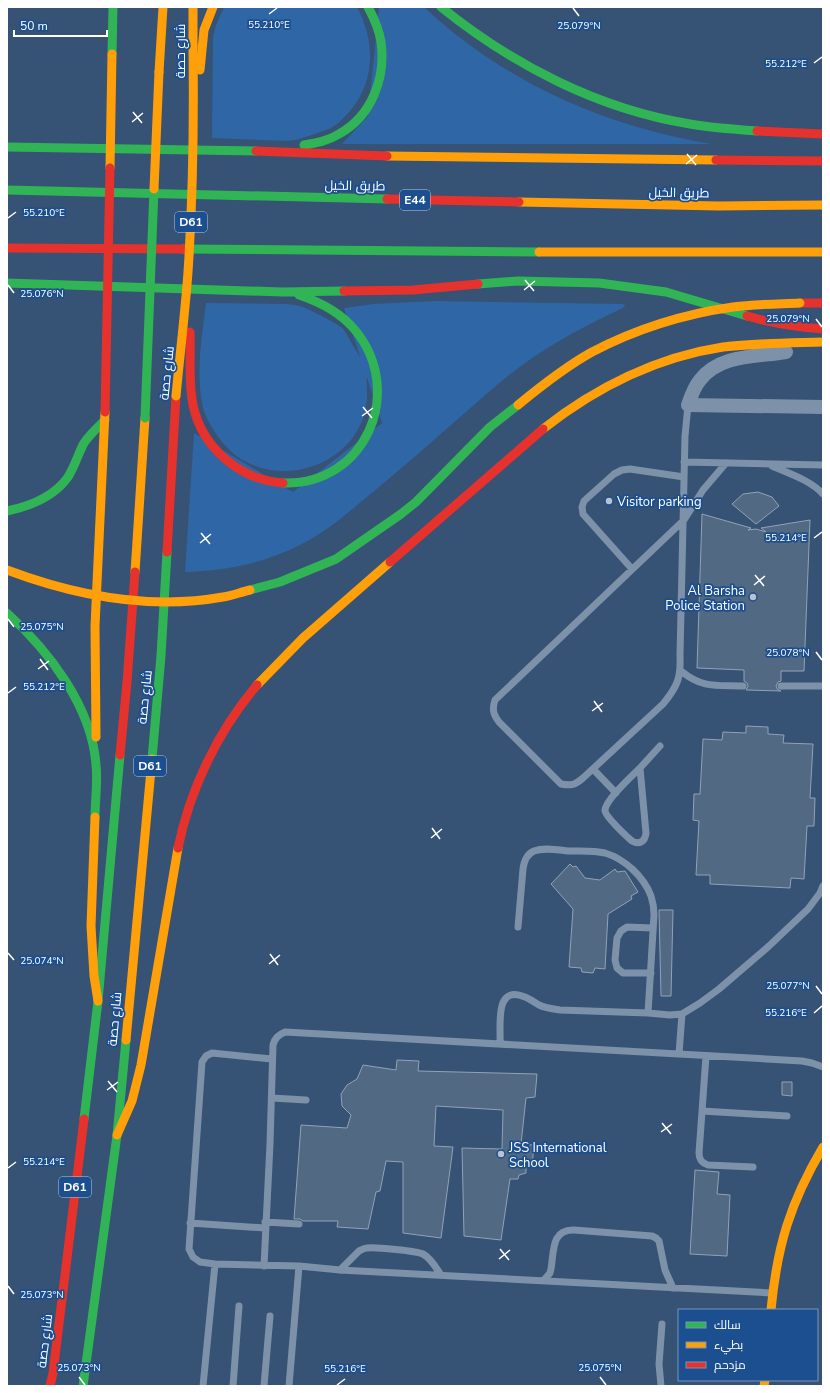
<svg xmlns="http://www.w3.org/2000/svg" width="830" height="1393" font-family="'Nunito Sans',Cairo,sans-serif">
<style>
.green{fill:#2f66a5}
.building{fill:#526984;stroke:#92a2b6}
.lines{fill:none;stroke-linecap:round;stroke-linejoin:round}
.lane{stroke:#7d92a8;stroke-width:7}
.street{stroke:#7d92a8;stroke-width:14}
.fast{stroke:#30b455;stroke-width:9}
.slow{stroke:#ff9f0a;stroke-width:9}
.jam{stroke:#e5322d;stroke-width:9}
.fast-bridge{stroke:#30b455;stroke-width:9}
.slow-bridge{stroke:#ff9f0a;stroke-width:9}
.jam-bridge{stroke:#e5322d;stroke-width:9}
.ticks{fill:none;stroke:#fff;stroke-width:1.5}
.poi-dot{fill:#b9c2ce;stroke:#1b4f8f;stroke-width:1.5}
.labels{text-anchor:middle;stroke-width:3.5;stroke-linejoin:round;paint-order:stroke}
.shield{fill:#1b4f8f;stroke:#bbcadd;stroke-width:1}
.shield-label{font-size:12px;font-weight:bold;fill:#fff}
.street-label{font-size:13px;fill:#fff;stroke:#1b4f8f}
.poi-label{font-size:13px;fill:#fff;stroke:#1b4f8f;text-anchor:start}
.ticks-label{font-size:10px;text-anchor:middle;fill:#fff;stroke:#1b4f8f;stroke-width:3.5;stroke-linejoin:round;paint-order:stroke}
</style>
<rect width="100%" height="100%" fill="#365274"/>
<path class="green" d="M224 7H357C375 41 376 80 350 111 344 118 337 125 329 129 324 131 319 132 315 134 305 137 298 140 288 141L212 138 213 37 216 25Z
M379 7H424C504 82 604 126 711 144H342L368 116Z
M435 301 625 304 623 308C584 326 547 346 513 372 495 386 478 402 460 417 431 443 402 468 373 492 350 511 328 531 302 544 265 563 226 571 185 572L194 433 293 492 382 423 344 308 374 304Z
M206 303 288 304C292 305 297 305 300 306 307 308 336 323 341 327 346 331 350 341 354 347 357 353 362 359 365 365 368 372 366 382 367 389 371 468 264 501 219 438 212 428 204 416 202 403 196 372 202 334 206 303Z"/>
<path class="building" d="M758 492 772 497 779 506 756 524 732 504 743 494Z
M702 514 751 528 748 530 756 529 766 532 761 528 810 520 804 671H781V681L778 682 776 686 777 689 781 691 746 690 748 686 747 683 744 681V670L697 668Z
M746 726 768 727V734L784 735 783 743 813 744 810 798H815L814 826H807L804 879 791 878 790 888 710 884V875H696L699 821 693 820 694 794H700L703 739 722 740 723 732 746 733Z
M570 864 573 867 576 866 585 878 600 880 615 869 617 872 625 871 638 892 631 896 632 899 608 914 605 969 595 968 593 973 582 972 581 968 569 967 573 909 551 884Z
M659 910H673L671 996H661Z
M397 1060 419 1061 418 1071 537 1074 535 1097 526 1098 521 1144 534 1145 532 1167H526V1173L519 1175 518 1179H510L501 1240 464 1236 462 1148 502 1149 503 1110 436 1106 434 1146 453 1147 441 1238 403 1233V1162L386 1161 380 1191 376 1192 368 1229 337 1227 338 1221H303L300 1219H294L301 1125 347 1128 351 1115 342 1106 341 1094 347 1085 357 1079 363 1065 396 1070Z
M782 1082H792V1096L782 1095Z
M695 1170 719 1172 717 1194 730 1195 727 1256 690 1254Z"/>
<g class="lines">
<path class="lane" d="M688 405 685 436 680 655C681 677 678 686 663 704L583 778C575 785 571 786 561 784L499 722C493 714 492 709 495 700L684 520 703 490 726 463
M684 462 823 465
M772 466C790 474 810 480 823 494
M632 569 583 514 582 507 584 501 614 474 622 470 630 469 684 477
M681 671C703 689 717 685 743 686
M781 686H823
M640 768C633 775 604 801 605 811 606 817 626 836 632 841 639 845 645 842 646 833L640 768 660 746
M593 769 616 793
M518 927 523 869C524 861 527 854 534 851 544 847 558 850 568 851 580 851 593 850 605 853 625 859 644 877 651 896 653 902 654 909 654 915L648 1013
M651 973H623L617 968 615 960 617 938 621 931 627 927 653 928
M500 1044C501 1025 494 984 525 997 530 999 534 1002 539 1005 545 1008 553 1009 560 1010L648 1013 670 1015 682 1014 700 1003 719 989 769 946 808 909 820 893 823 886
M679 1054 682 1014
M706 1056 699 1153C699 1160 702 1163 708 1165L753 1167
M272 1059 212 1053 206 1056 202 1062 189 1249 193 1257 200 1262 215 1264 299 1266 340 1270 772 1293
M272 1098 306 1100
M702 1111 787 1116
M265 1222 299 1224
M190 1223 265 1228
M264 1266 270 1144 273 1045C275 1038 278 1035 285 1032L802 1061 812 1063 823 1067
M340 1270 359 1251C361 1250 364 1248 367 1248 375 1247 417 1251 423 1254 431 1258 436 1268 441 1275
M544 1280 550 1273 551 1269C554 1252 551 1229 574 1230L652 1236 656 1238 659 1241 665 1270 673 1288
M203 1386 215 1264
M233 1386 239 1306
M264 1386 270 1316
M289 1386 299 1266
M661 1386 659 1364 662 1324"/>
<path class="street" d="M786 352C757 357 720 354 700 380 694 387 691 396 688 405L823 407"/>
<path class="fast" d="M441 7C513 65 598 109 690 124 712 128 734 129 757 131
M112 54 113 7
M304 145C316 143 328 141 339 134 372 116 386 77 381 42 379 29 374 18 368 7
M7 147 256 151
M7 190 387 199
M183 249 539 252
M7 283 282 292 344 291
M478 284 518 281 599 283 666 292 747 316
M283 483C365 486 406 392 355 330 341 313 320 302 299 295
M7 511C31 506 54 497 68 477 75 466 78 454 84 443 90 434 98 427 105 420
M7 613C49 651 92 707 96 765 98 782 95 800 95 817
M152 759 161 656 167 552
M84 1119 98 1001 120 755
M83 1386 117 1135 126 1040"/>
<path class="slow" d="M193 7V46
M200 70 204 30 213 7
M159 72 163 7
M387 156 716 160
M519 202 719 206 823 205
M539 252H823
M543 429C595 388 657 357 723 347 756 343 790 343 823 342
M135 572 145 418
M257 685 303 638 390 562
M96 737 95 626 105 412
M95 817 91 926 94 976 98 1001
M126 1040 152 759
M117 1135 132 1101 141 1065 178 848
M771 1310C777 1246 790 1203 823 1147
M764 1386 765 1380"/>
<path class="jam" d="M757 131 823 134
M256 151 387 156
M716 160 823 161
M387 199 519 202
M7 248 183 249
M344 291 413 290 478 284
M800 303H823
M747 316C772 323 797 327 823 329
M190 332C191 356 188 381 193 405 202 448 240 480 283 483
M167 552 176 396
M390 562 543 429
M120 755 127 682 135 572
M178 848C190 789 218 731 257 685
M50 1386 53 1373 84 1119"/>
<path class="fast-bridge" d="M145 418 154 189
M250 590 280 582 336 559 401 514 416 502 490 427 518 405"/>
<path class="slow-bridge" d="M110 168 112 54
M154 189 159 72
M176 396C180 354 185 313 188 272 193 197 194 121 193 46
M518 405C541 386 565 367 592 352 636 329 684 314 733 307 755 304 778 304 800 303
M7 570C76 596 150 610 223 597 232 596 241 592 250 590"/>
<path class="jam-bridge" d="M105 412 110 168"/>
</g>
<path class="ticks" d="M573 8 579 16M269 14 277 8M814 63 822 57M133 112 142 123M132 122 143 113M687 154 696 165M686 164 697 155M8 218 16 212M525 280 534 291M8 285 14 293M524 290 535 281M816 319 822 327M363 407 372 418M362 416 373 408M201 533 210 544M814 538 822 532M200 543 211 534M755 575 764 586M754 585 765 576M8 619 14 627M816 652 822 660M40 659 48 670M38 669 49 661M8 693 16 687M594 701 602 712M592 711 603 703M432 828 440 839M431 838 442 829M8 953 14 960M270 954 278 965M269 964 280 955M816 986 822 994M814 1013 822 1006M108 1081 117 1092M107 1090 118 1082M662 1123 671 1134M661 1132 672 1124M8 1168 16 1162M500 1249 509 1260M499 1259 510 1250M8 1286 14 1294M79 1377 85 1385M600 1377 606 1385M337 1385 345 1379"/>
<g class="poi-dot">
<circle cx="609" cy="501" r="4"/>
<circle cx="753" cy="597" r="4"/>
<circle cx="501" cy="1154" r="4"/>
</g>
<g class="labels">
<g class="shield">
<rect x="400" y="190" width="30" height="20" rx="3"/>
<rect x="175" y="212" width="32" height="20" rx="3"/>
<rect x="134" y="756" width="32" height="20" rx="3"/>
<rect x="59" y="1177" width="32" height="20" rx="3"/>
</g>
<g class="shield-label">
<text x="415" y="204">E44</text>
<text x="191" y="226">D61</text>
<text x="150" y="770">D61</text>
<text x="75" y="1191">D61</text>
</g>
<g class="street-label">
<text transform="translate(180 51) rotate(-90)" y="5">شارع حصة</text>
<text transform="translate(355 185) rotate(1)" y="5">طريق الخيل</text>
<text transform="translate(679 192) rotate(1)" y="5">طريق الخيل</text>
<text transform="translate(166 373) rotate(-84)" y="5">شارع حصة</text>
<text transform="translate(144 697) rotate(-84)" y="5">شارع حصة</text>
<text transform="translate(114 1019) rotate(-85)" y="5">شارع حصة</text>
<text transform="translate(44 1341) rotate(-83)" y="5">شارع حصة</text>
</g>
<g class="poi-label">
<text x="617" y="506">Visitor parking</text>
<text x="745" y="595" text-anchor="end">Al Barsha<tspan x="745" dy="15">Police Station</tspan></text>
<text x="509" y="1152">JSS International<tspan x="509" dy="15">School</tspan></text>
</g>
</g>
<g class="ticks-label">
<text x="269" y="28">55.210°E</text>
<text x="579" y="29">25.079°N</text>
<text x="786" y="67">55.212°E</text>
<text x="44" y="216">55.210°E</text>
<text x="42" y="297">25.076°N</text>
<text x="788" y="322">25.079°N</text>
<text x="786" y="541">55.214°E</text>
<text x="42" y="630">25.075°N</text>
<text x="788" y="656">25.078°N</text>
<text x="44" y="690">55.212°E</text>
<text x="42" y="964">25.074°N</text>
<text x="788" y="989">25.077°N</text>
<text x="786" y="1016">55.216°E</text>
<text x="44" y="1165">55.214°E</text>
<text x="42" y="1298">25.073°N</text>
<text x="79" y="1371">25.073°N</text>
<text x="600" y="1371">25.075°N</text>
<text x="345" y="1372">55.216°E</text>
</g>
<rect width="830" height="1393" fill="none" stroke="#ffffff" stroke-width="16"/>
<rect x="678" y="1309" width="140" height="72" fill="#1b4f8f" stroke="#7695bc"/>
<rect x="686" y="1322" width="20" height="6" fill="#30b455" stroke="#7695bc"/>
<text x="714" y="1329" font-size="12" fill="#ffffff">سالك</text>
<rect x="686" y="1342" width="20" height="6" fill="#ff9f0a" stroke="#7695bc"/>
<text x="714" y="1349" font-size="12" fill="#ffffff">بطيء</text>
<rect x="686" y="1362" width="20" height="6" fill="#e5322d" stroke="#7695bc"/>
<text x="714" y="1369" font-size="12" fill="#ffffff">مزدحم</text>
<path d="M14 30v6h93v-6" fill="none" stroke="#ffffff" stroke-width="2"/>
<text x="20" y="30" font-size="12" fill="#ffffff" stroke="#1b4f8f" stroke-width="3" paint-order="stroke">50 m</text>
</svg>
